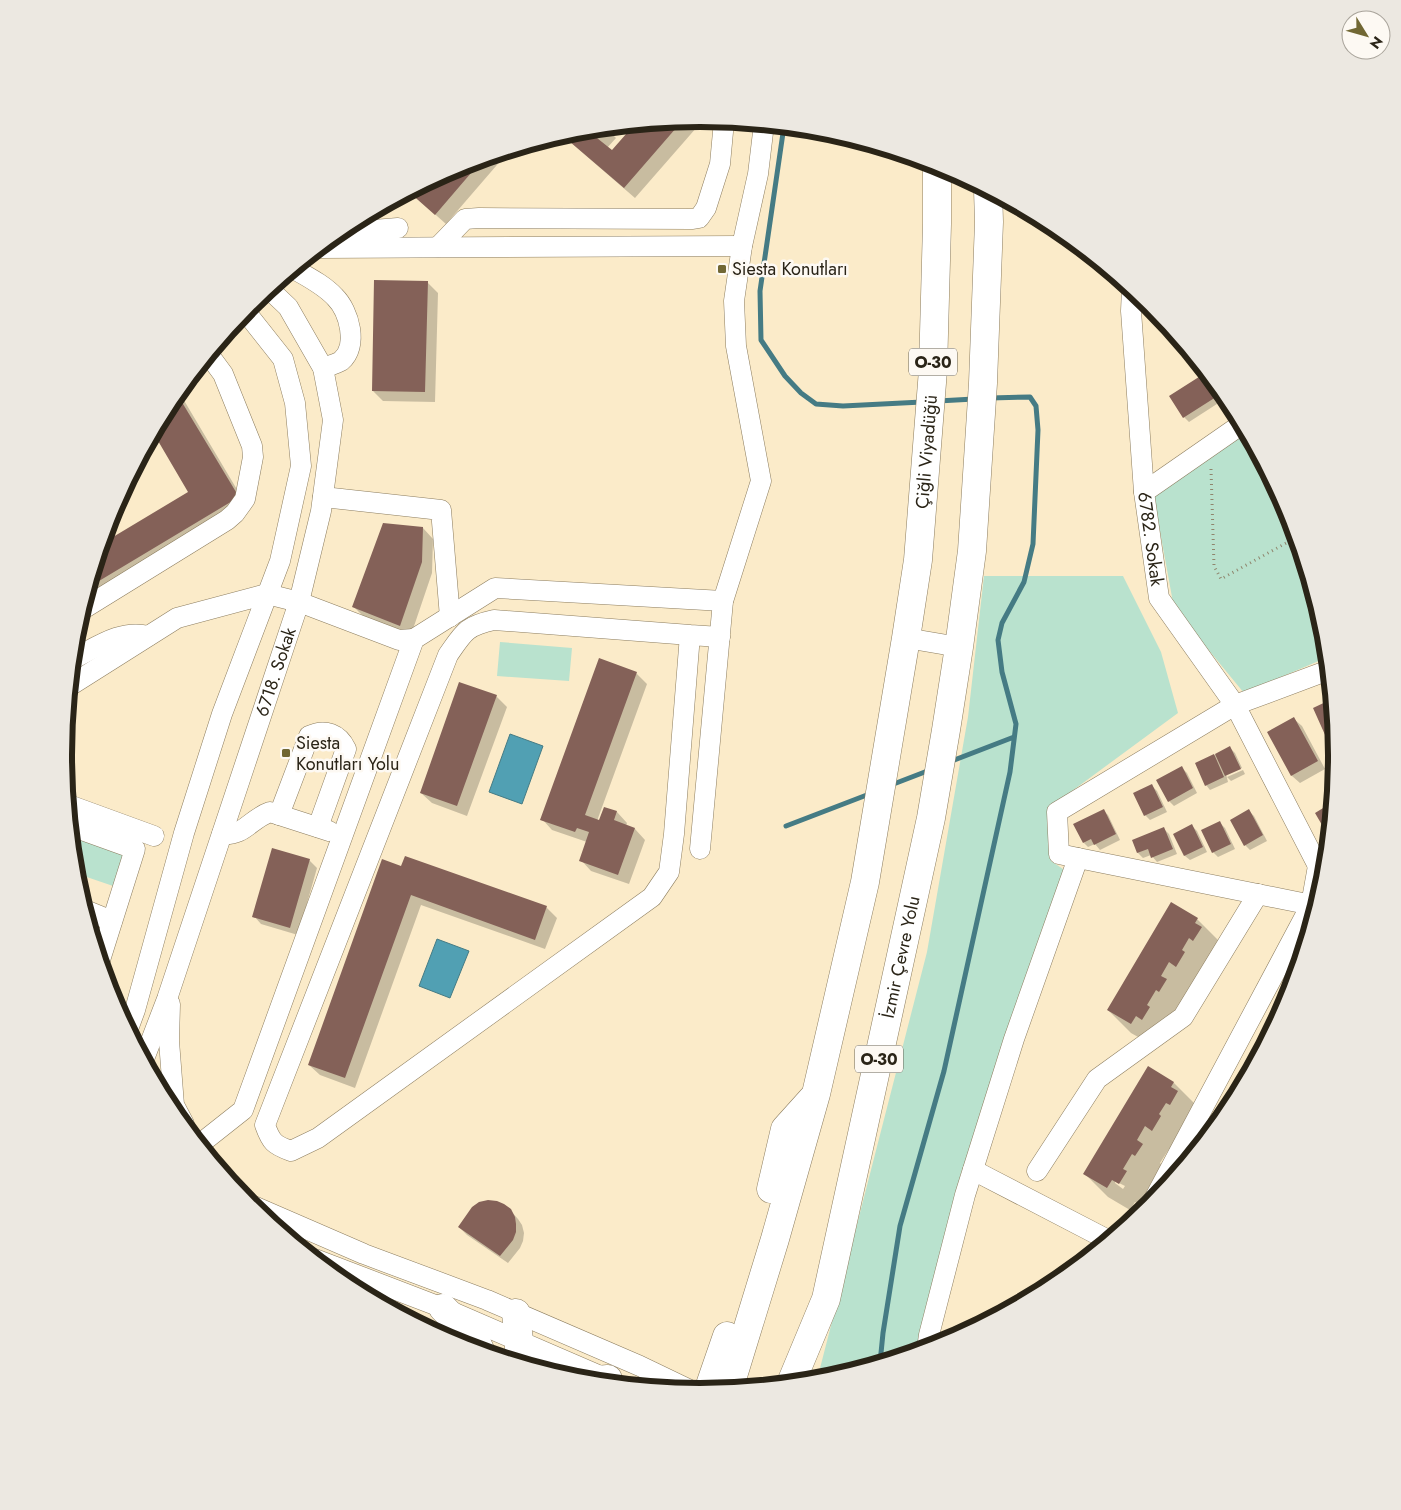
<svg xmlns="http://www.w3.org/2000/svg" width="1401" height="1510" font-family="Jost,sans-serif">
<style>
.green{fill:#b9e2ce}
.water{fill:#51a0b3;stroke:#457b84}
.shadow{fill:#0003;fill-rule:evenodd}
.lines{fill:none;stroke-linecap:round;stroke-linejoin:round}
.stream{stroke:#457b84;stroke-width:5}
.building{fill:#846158}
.minor-casing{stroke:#8c7d5f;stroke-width:21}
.highway-casing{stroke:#8c7d5f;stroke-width:29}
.path{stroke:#8f856d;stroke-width:3;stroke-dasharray:1 4;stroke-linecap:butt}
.minor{stroke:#fff;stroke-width:20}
.highway{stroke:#fff;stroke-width:28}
.poi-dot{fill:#716733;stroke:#fdf9f3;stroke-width:2}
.labels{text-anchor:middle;stroke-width:5;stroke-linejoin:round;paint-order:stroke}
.shield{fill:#fdf9f3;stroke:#696459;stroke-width:1}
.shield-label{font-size:16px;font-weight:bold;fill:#2a2417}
.poi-label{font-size:18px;fill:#2a2417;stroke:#fdf9f3;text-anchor:start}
.street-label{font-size:18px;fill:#2a2417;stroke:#fdf9f3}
.rim{fill:none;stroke:#2a2417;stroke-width:6}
</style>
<rect width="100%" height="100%" fill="#fbebc9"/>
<path class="green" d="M1245 430 1289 512 1325 631 1328 657 1244 693 1174 608 1153 493Z
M984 576H1123L1161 652 1178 713 1053 805 1051 861 1069 873 961 1173 920 1351 824 1380H817L927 952 968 717Z
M500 642 572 648 569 681 497 676Z
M71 832 128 852 116 887 75 873Z"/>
<path class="water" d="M510 734 543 746 522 804 489 792Z
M437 939 469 951 450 998 419 986Z"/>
<path class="shadow" d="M701 118 704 119 635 198 562 135 577 130 606 128 616 138 607 148 612 152 636 125Z
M509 151 446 224 410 192 457 167Z
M427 282 438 293 435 402 383 401 373 391Z
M1202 376 1207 381 1220 402 1189 422 1184 417Z
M179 392 248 508 83 608 102 545 190 492 154 433 171 401Z
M423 528 433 539 432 573 411 635 364 617 353 606Z
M636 673 647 684 597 821 600 822 605 808 617 812 627 823 626 826 635 829 645 840 629 884 591 871 581 860 587 842 552 830 542 819Z
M496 696 507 707 467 816 432 803 421 793Z
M1332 701 1337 751 1331 745Z
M1294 719 1302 726 1325 769 1300 783 1292 776 1268 732Z
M1230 748 1235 753 1242 768 1226 774 1228 782 1210 790 1206 785 1196 764Z
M1182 768 1187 773 1197 793 1174 806 1169 801Z
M1243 770 1245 774 1231 781 1227 777Z
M1152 786 1157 791 1167 812 1150 820 1145 815Z
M1103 810 1108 815 1120 840 1100 850 1095 844 1088 847 1084 843Z
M1249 811 1254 816 1267 841 1250 850 1245 845Z
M1220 823 1225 828 1235 849 1218 857 1213 852Z
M1192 826 1197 831 1207 852 1190 860 1185 856 1175 834Z
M1164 829 1169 834 1177 854 1157 862 1151 855 1143 858 1138 853 1133 841Z
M309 860 317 868 298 935 261 924 254 916Z
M402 867 546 907 557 918 545 949 421 905 355 1088 320 1075 309 1065Z
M1197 919 1220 942 1166 1042 1159 1038 1154 1046 1131 1033 1108 1010Z
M1148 1068 1174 1083 1197 1106 1176 1153 1169 1149 1160 1163 1165 1168 1155 1176 1146 1192 1149 1195 1142 1206 1135 1202 1130 1210 1108 1197 1085 1174ZM1115 1181 1125 1186 1123 1189 1115 1183Z
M510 1210 518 1219 522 1225 524 1233 523 1241 520 1248 508 1263 467 1235 459 1227Z"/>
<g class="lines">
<path class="stream" d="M784 126 760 291 761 340 785 376 801 393 816 404 843 406 922 402
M938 401 974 399
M949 762 1014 737
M891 785 930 770
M786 826 872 793
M880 1363 883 1333 900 1226 944 1071 1010 772 1016 724 1002 672 998 640 1002 623 1024 582 1033 544 1038 430 1036 406 1030 397 990 398"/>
</g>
<path class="building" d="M683 120 624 188 562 135 577 130 606 128 597 138 612 150 634 125Z
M483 159 435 215 409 192 457 167Z
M374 280 428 281 425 392 372 391Z
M1202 375 1216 397 1183 418 1169 396Z
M177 394 239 497 89 587 103 543 188 492 154 434 171 401Z
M383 523 423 527 422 562 400 626 352 607Z
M599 658 637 672 585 815 599 820 604 807 617 811 614 820 635 828 618 875 579 861 589 832 577 828 575 832 540 820Z
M459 682 497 695 457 806 420 793Z
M1332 699 1336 743 1330 746 1313 708Z
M1294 717 1318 761 1291 776 1267 732Z
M1230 746 1241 769 1225 776 1215 754Z
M1214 754 1224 777 1205 786 1195 763Z
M1182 766 1193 788 1168 802 1156 780Z
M1152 784 1163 807 1144 816 1133 793Z
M1333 802 1330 828 1329 837 1315 813Z
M1104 809 1116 834 1094 845 1091 839 1083 843 1073 824Z
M1249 809 1263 835 1244 846 1230 820Z
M1220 821 1231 844 1212 853 1201 830Z
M1192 824 1203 847 1184 856 1173 834Z
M1164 827 1173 849 1151 858 1148 849 1137 853 1132 840Z
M272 848 310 859 290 928 252 917Z
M405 856 547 906 535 940 411 895 345 1078 308 1065 382 859 401 866Z
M1171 902 1198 918 1195 923 1202 927 1193 941 1189 938 1182 950 1185 952 1176 967 1169 962 1161 976 1167 979 1159 992 1156 990 1147 1005 1150 1007 1142 1020 1136 1016 1131 1024 1107 1010Z
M1148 1066 1174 1082 1171 1087 1178 1091 1170 1105 1166 1103 1159 1114 1161 1116 1152 1131 1145 1126 1137 1140 1143 1144 1135 1156 1132 1154 1123 1169 1127 1171 1119 1184 1112 1180 1107 1188 1083 1174Z
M488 1200 497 1201 504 1204 511 1209 515 1217 516 1224V1232L513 1240 500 1256 458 1227 472 1207 479 1202Z"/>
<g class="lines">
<defs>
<g id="minor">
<path d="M337 233 398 228"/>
<path d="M438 247 465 219 479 218 693 219 699 218 706 208 720 164 724 121"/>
<path d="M320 248 742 246"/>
<path d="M294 269C308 277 324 285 335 297 349 311 359 346 341 361 336 364 328 366 323 368"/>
<path id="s1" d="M1132 289 1131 311 1144 492 1159 598 1235 705 1318 866"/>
<path d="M1144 492 1242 424"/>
<path d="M323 497 441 510 450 617"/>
<path d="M83 609 227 520 235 513 245 499 253 457 252 446 223 374 209 355"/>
<path d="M690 635 674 834 669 872 652 897 318 1138 291 1151C274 1145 271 1142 265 1125L448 655C464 632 466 626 494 620L690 635 720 637"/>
<path d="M906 638 959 647"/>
<path d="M73 659C97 647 121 629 148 636"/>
<path d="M71 685 177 618 267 594 299 602 399 640 414 639"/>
<path d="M69 805 154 836"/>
<path d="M279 815 309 736C325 728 339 734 346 749L318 827"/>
<path d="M71 826 135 849 100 960"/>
<path d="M222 834C245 836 250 819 270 812L329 831"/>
<path d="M700 849 723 601 761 481 736 346 734 301 742 246 758 174 764 124"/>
<path d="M1078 858 1059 854 1057 812 1235 705 1329 670"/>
<path d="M85 910 112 921"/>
<path d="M170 1004 169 1041 174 1105 184 1124"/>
<path d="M128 1029 135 1010 184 833 222 714 280 561 301 466 295 403 283 359 245 311"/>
<path id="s2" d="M144 1059 167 999 299 602 321 511 333 420 323 368 288 307 269 289"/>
<path d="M200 1144 243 1110 414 639 495 588 723 601"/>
<path d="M973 1170 1108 1240"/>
<path d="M1037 1171 1097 1079 1183 1017 1258 894"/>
<path d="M251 1205 364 1254 487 1300 640 1366 692 1391"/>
<path d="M1151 1205 1311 905 1318 866 1327 862"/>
<path d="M315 1259 443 1308 607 1379"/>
<path d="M927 1349 929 1335 965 1195 1014 1039 1078 858 1317 906"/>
</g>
<g id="highway">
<path d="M771 1189 785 1129 812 1099"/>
<path d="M443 1308 476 1341 480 1350"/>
<path d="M516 1313 519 1341V1362"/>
<path d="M588 1381 608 1379"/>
<path id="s3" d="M791 1383 826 1299 931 818 946 730 959 647 972 551 983 383 989 222 988 190"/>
<path id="s4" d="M729 1389 775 1239 816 1094 865 882 906 638 918 560 933 370 937 224V164"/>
<path d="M708 1391 727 1336"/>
</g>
</defs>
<use href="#minor" class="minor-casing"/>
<use href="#highway" class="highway-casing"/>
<path class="path" d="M1211 469 1214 566 1221 579 1297 537"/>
<use href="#minor" class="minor"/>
<use href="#highway" class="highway"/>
</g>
<g class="poi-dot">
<rect x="717" y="264" width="10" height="10" rx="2.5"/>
<rect x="281" y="748" width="10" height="10" rx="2.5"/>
</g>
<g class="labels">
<g class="shield">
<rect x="909" y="348.5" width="48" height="27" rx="4"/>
<rect x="855" y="1045.5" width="48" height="27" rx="4"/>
</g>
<g class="shield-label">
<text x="933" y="368">O-30</text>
<text x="879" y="1065">O-30</text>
</g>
<g class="poi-label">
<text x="732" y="275">Siesta Konutları</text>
<text x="296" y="749">Siesta<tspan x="296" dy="21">Konutları Yolu</tspan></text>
</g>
<g class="street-label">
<text dy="6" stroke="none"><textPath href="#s4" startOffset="960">Çiğli Viyadüğü</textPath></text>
<text dy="6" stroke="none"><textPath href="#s1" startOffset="251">6782. Sokak</textPath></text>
<text dy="6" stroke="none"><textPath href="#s2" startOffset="409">6718. Sokak</textPath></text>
<text dy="6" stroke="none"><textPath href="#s3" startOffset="441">İzmir Çevre Yolu</textPath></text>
</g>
</g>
<path d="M0 0H1401V1510H0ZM72 755a628 628 0 1 1 1256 0a628 628 0 1 1-1256 0Z" fill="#ece8e1" fill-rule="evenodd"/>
<path class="rim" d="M72 755a628 628 0 1 1 1256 0a628 628 0 1 1-1256 0Z"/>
<g transform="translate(1366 35) rotate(127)"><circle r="24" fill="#fdf9f3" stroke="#a9a49b"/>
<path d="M0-4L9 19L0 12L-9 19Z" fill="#716733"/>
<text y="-8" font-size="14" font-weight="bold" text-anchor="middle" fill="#2a2417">N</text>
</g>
</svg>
